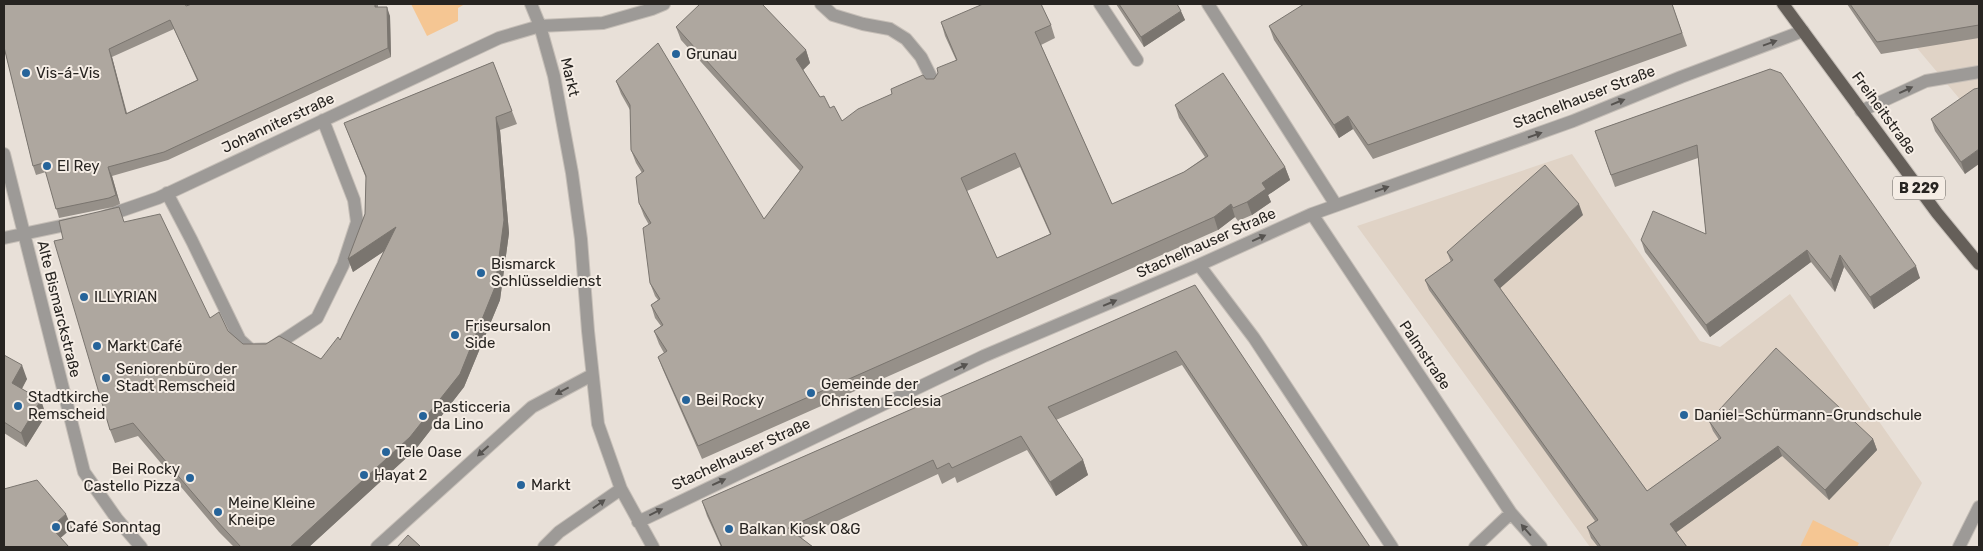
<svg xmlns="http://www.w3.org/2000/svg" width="1983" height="551" font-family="Rubik,sans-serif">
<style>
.built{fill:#e0d3c6}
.green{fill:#f5c693}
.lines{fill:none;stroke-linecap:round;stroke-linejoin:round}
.minor-casing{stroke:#c5beb7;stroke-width:14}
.major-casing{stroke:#c5beb7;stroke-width:14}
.minor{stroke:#9d9a97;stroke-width:12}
.major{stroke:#655f59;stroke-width:12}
.wall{fill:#969089;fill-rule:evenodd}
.shaded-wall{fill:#7a756f}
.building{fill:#aea79f;stroke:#7a756f;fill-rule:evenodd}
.oneway{fill:#565350}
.poi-dot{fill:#26649a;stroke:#f5ede5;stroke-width:2}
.labels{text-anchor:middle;stroke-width:4;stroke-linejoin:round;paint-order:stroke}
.shield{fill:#f5ede5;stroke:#65605c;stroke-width:1}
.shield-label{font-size:14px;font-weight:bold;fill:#272421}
.poi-label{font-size:15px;fill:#272421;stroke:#f5ede5;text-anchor:start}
.street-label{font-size:15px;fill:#272421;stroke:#f5ede5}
</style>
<rect width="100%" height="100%" fill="#e8e0d8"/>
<path class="built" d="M1880 4H1979V122Z
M1572 154 1700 341 1720 347 1790 294 1922 483 1888 547H1590L1357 226Z"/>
<path class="green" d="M411 4H465L458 8V21L427 36Z
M1813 520 1859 543 1857 547H1800Z"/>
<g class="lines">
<defs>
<path id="minor" d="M531 4 540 26 554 76 572 173 581 239 588 331 598 424 621 489 653 547
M821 4 833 15 863 24 890 29 906 39 921 57 935 85
M1100 4 1137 60
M1208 4 1336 205
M1861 111 1926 81 1979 72
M4 154 84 472 117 519 141 547
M167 193 192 241 240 340 251 350 270 349 317 318 343 265 357 222 354 200 323 120
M1312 214 1511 513 1541 547
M106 216 158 198 499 38 540 26 603 23 652 9 664 4
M4 238 75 223
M1199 265 1254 338 1392 547
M638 522 984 356 1199 265 1312 214 1573 121 1681 77 1803 31
M377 547 532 407 592 375
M544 547 559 532 621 489
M1475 547 1511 513
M1959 547 1979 507"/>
<path id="major" d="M1783 4 1937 213 1979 264"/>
</defs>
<use href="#minor" class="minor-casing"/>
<use href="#major" class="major-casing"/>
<use href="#minor" class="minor"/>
<use href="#major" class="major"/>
</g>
<path class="wall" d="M192 4H378V7L390 16 391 57 168 160 112 176 120 204 113 207 59 218 46 172 36 175 33 166 4 47 186 6ZM174 29 197 80 127 113 112 57Z
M1116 4H1177L1185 20 1144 47Z
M1672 4 1687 46 1373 159 1353 129 1339 138 1274 40 1269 26Z
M1847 4H1979V38L1881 54Z
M941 22 1051 25 1055 38 1041 45 1112 204 1184 172 1205 157 1179 118 1175 105 1285 167 1290 180 1268 195 1271 202 1252 215 1238 221 1235 217 1218 230 702 459 663 370 658 357 664 353 659 344 654 331 661 326 655 318 651 305 658 300 655 296 650 283 649 225 644 216 639 203 642 173 636 163 631 150 630 110 621 94 616 81 764 219 800 171 681 40 676 27 806 50 810 63 803 70 820 97 842 121 926 79H934L956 60 945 36ZM1020 167 1050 234 997 258 967 191Z
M493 62 517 124 500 130 509 233 500 300 464 387 415 450 309 547H234L219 532 138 436 115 443 110 430 63 239 125 222 210 318 228 331 243 344 321 359 340 340 384 251 353 272 348 259 365 214 366 178 344 123Z
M1770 69 1920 278 1874 309 1844 267 1835 292 1811 262 1710 337 1645 252 1641 240 1706 234 1698 158 1615 187 1595 131Z
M1979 88 1965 174 1935 131 1931 119Z
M1583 215 1500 288 1647 491 1719 440 1713 431 1709 421 1873 439 1877 450 1829 500 1782 456 1676 532 1687 547H1598L1591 538 1587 527 1595 521 1429 290 1425 280 1451 262 1447 252Z
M1195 285 1370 547H1303L1182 365 1056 420 1083 460 1088 475 1056 496 1027 450 957 483 955 477 942 484 938 474 801 538 813 547H721L707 516 702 501Z
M4 355 27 379 22 389 46 415 26 447 4 433Z"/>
<path class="shaded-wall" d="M387 7 390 16 391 57 388 48Z
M1181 11 1185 20 1144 47 1141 37Z
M109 49 112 57 129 123 126 114Z
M806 50 810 63 801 72 796 59Z
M1348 116 1353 129 1339 138 1334 125Z
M496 117 500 130 509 233 500 300 464 387 415 450 309 547H290Z
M1979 149V164L1965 174 1961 162Z
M108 167 112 176 120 204 116 195Z
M1285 167 1290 180 1268 195 1271 202 1252 215 1247 202 1262 183Z
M1231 204 1235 217 1218 230 1214 217Z
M1579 204 1583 215 1498 290 1494 280Z
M396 227 401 240 353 272 348 259Z
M1807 250 1811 262 1710 337 1706 325Z
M1840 255 1844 267 1835 292 1831 280Z
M1916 266 1920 278 1874 309 1870 297Z
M22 365 27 379 17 397 12 383Z
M41 400 46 415 26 447 21 433Z
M1873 439 1877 450 1829 500 1825 490Z
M1778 446 1782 456 1674 534 1670 524Z
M1083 460 1088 475 1056 496 1050 482Z
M66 514 72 528 56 542 51 527Z"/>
<path class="building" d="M4 4H185L186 6 192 4H375V7H387L388 48 164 152 108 167 116 195 109 198 56 209 43 163 33 166 4 47ZM170 20 198 80 126 114 109 49Z
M700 4H762L806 50 796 59 820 97 824 96 830 108 834 106 842 121 858 109 892 94 891 89 923 75 926 79H934L938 73 937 68 957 60 941 22 983 4H1041L1051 25 1035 32 1112 204 1184 172 1208 156 1175 105 1223 73 1285 167 1262 183 1266 189 1247 202 1233 208 1231 204 1214 217 698 446 658 357 667 351 654 331 663 325 651 305 660 299 650 283 643 228 651 223 639 203 636 177 644 171 631 150 630 105 616 81 658 43 764 219 803 167 676 27ZM1015 153 1051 234 997 258 961 178Z
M1119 4H1177L1181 11 1141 37Z
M1304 4H1672L1682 33 1368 145 1348 116 1334 125 1269 26Z
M1850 4H1979V25L1877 42Z
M493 62 512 111 496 117 504 220 495 287 460 374 410 437 290 547H241L215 519 133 423 110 430 54 241 63 239 59 221 119 207 124 222 160 214 210 318 219 312 228 331 243 344H266L279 336 321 359 338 337 340 340 396 227 348 259 365 214 366 176 344 123Z
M1770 69 1781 73 1916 266 1870 297 1840 255 1831 280 1807 250 1706 325 1641 240 1653 211 1706 234 1697 145 1611 175 1595 131Z
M1979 88V149L1961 162 1931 119 1974 89Z
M1545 165 1579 204 1494 280 1647 491 1721 438 1709 421 1776 348 1873 439 1825 490 1778 446 1670 524 1687 547H1601L1587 527 1598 520 1425 280 1453 260 1447 252Z
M1195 285 1370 547H1308L1176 351 1048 407 1083 460 1050 482 1021 436 952 468 949 463 937 469 933 460 788 528 813 547H722L702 501Z
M4 355 22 365 12 383 41 400 21 433 4 422Z
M37 480 66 514 51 527 69 547H4V489Z
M408 535 421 547H397Z"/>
<defs><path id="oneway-solid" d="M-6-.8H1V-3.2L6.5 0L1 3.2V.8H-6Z" transform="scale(1.25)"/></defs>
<g class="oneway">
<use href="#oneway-solid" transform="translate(1770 43) rotate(-20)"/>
<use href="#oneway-solid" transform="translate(1906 90) rotate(-25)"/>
<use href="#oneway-solid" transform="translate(1618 102) rotate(-22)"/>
<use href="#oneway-solid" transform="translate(1535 135) rotate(-19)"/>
<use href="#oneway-solid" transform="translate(1382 189) rotate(-19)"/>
<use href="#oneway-solid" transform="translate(1259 238) rotate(-24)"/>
<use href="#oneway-solid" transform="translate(1110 303) rotate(-23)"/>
<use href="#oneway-solid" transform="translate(961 367) rotate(-25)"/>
<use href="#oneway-solid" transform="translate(562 391) rotate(152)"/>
<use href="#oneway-solid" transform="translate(483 451) rotate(138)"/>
<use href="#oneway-solid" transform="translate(719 482) rotate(-25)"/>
<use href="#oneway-solid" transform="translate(599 504) rotate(-35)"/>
<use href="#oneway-solid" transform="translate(656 512) rotate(-26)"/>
<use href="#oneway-solid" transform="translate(1526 530) rotate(-131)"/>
</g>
<g class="poi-dot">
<circle cx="676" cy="54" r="5"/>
<circle cx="26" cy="73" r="5"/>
<circle cx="47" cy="166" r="5"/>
<circle cx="481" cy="273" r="5"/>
<circle cx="84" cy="297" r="5"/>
<circle cx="455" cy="335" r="5"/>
<circle cx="97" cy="346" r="5"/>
<circle cx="106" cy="378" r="5"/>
<circle cx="811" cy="393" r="5"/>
<circle cx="686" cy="400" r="5"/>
<circle cx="18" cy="406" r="5"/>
<circle cx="1684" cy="415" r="5"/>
<circle cx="423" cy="416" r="5"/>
<circle cx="386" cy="452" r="5"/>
<circle cx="364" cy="475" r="5"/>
<circle cx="190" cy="478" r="5"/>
<circle cx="521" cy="485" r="5"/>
<circle cx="218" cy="512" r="5"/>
<circle cx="56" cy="527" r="5"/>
<circle cx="729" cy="529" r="5"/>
</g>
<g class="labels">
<rect class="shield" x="1893" y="176.5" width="52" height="23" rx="4"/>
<g class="shield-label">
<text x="1919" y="193">B 229</text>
</g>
<g class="poi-label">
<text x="686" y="59">Grunau</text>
<text x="36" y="78">Vis-á-Vis</text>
<text x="57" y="171">El Rey</text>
<text x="491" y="269">Bismarck<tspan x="491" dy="17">Schlüsseldienst</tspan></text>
<text x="94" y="302">ILLYRIAN</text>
<text x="465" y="331">Friseursalon<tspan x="465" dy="17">Side</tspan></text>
<text x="107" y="351">Markt Café</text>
<text x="116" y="374">Seniorenbüro der<tspan x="116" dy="17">Stadt Remscheid</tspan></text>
<text x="821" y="389">Gemeinde der<tspan x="821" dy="17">Christen Ecclesia</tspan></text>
<text x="28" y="402">Stadtkirche<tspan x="28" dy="17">Remscheid</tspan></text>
<text x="696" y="405">Bei Rocky</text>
<text x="433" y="412">Pasticceria<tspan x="433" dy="17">da Lino</tspan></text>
<text x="1694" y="420">Daniel-Schürmann-Grundschule</text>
<text x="396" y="457">Tele Oase</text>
<text x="180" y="474" text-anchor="end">Bei Rocky<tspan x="180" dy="17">Castello Pizza</tspan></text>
<text x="374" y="480">Hayat 2</text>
<text x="531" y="490">Markt</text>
<text x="228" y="508">Meine Kleine<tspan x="228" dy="17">Kneipe</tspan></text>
<text x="66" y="532">Café Sonntag</text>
<text x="739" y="534">Balkan Kiosk O&amp;G</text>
</g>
<g class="street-label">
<text transform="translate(570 77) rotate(77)" y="5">Markt</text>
<text transform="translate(1584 97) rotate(-21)" y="5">Stachelhauser Straße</text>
<text transform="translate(1884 113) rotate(54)" y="5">Freiheitstraße</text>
<text transform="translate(278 123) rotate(-25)" y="5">Johanniterstraße</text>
<text transform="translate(1206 243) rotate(-24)" y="5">Stachelhauser Straße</text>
<text transform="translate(59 309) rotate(76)" y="5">Alte Bismarckstraße</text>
<text transform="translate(1425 355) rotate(56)" y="5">Palmstraße</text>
<text transform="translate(741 454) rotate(-25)" y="5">Stachelhauser Straße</text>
</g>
</g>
<rect width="1983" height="551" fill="none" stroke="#272421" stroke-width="10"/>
</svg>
